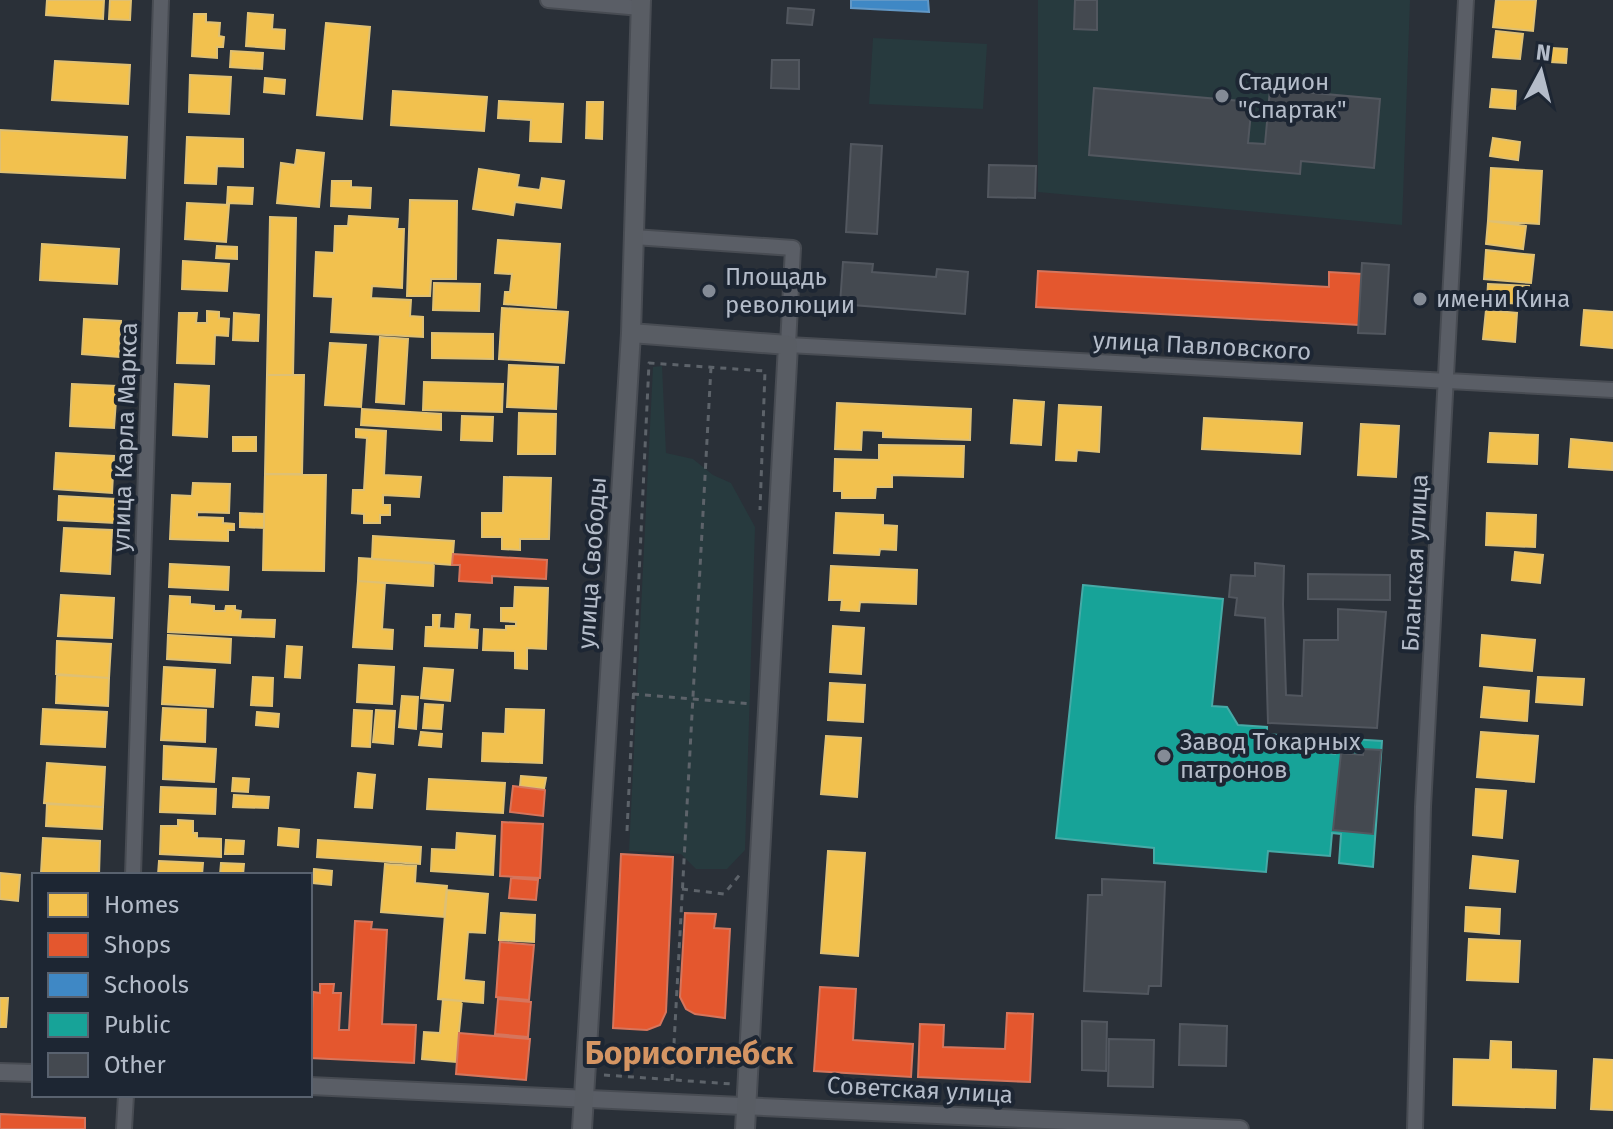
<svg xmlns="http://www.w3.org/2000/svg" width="1613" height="1129" font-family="'Fira Sans',sans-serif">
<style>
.green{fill:#273a3e}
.homes{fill:#f2c14e;stroke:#dfc073;stroke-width:2}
.shops{fill:#e4572e;stroke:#d6755c;stroke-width:2}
.schools{fill:#3f88c5;stroke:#6298c6;stroke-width:2}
.public{fill:#17a398;stroke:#46aaa7;stroke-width:2}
.building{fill:#444950;stroke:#52575f;stroke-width:2}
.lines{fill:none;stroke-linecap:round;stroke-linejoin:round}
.minor-casing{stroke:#484c53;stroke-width:18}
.tertiary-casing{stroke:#484c53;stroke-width:20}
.secondary-casing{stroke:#484c53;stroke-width:22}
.path{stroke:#5d636a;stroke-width:3;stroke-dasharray:6 6;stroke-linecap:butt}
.minor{stroke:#5a5e66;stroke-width:14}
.tertiary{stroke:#5a5e66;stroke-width:16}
.secondary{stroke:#595d64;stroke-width:18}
.poi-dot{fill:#848b96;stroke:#1d2633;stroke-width:3}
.labels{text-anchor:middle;stroke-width:8;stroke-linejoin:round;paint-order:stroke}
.poi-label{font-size:24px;fill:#b4bcc9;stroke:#1d2633;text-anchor:start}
.street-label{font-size:24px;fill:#b4bcc9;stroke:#1d2633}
.district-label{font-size:32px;font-weight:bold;fill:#d59563;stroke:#1d2633}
</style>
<rect width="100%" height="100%" fill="#2a3038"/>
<path class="green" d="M1038 0H1410L1402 225 1038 192Z
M873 38 987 44 983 109 869 104Z
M662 366 666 453 693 459 713 475 731 483 755 527 745 850 727 869H696L681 854 629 851 653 367Z"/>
<path class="homes" d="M47 0H104L103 19 46 15Z
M110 0H131L130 20 109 19Z
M1496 0H1536L1533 31 1493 27Z
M248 13 273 15 272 29 285 30 284 49 246 46Z
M194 14H206V22L220 23 219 36 224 37 223 47H217V58L192 56Z
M326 23 370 27 362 119 317 115Z
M1496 31 1523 34 1520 59 1493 57Z
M1552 48 1567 49 1566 63 1551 62Z
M231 51 263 53 262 69 230 67Z
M55 61 130 65 128 104 52 100Z
M190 75 231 77 229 114 189 112Z
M265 78 285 80 284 94 264 92Z
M1492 89 1516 91 1515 109 1490 107Z
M393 91 487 97 484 131 391 125Z
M499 101 563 104 561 142 530 141 531 120 498 118Z
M587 102H603L602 139 586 138Z
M0 130 127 137 125 178 0 172Z
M187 137 243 139V167L217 166 216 184 185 183Z
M1493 138 1520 142 1518 160 1490 156Z
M297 150 324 153 319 207 277 203 281 163 295 165Z
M1491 168 1542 171 1539 224 1488 221Z
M479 169 519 175 517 187 540 190 542 178 564 181 561 208 515 202 513 215 473 209Z
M332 181H351V187L371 188 370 208 331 206Z
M228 187 253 188 252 204 227 203Z
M410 200 457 201 456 279H431L430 296H407Z
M187 203 229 205 226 242 185 239Z
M349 216 398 219 397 229H404L402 288 372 286 371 298 411 300 410 316 423 317V337L331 332 333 297 314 296 316 252 334 253 335 226H348Z
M270 217 296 218 293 375H267Z
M1488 221 1526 226 1523 249 1486 244Z
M498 240 560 244 556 308 504 304 505 292H510L512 274 495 273Z
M42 244 119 249 117 284 40 280Z
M217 246 237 247V259L216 258Z
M1486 250 1534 255 1531 283 1484 279Z
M183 261 229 264 227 291 182 289Z
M434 283 480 284 479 311 433 310Z
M1488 284 1529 286 1528 304 1487 302Z
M502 308 568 312 564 363 499 359Z
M1486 310 1517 313 1515 342 1483 339Z
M1584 310 1613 312V348L1581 345Z
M207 311 219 312V318L229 319 228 336 215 335 214 364 177 363 179 313H197L196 323H207Z
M234 313 259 315 258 341 233 340Z
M84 319 121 321 119 357 82 354Z
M432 333 493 334V359L432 358Z
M380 337 408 339 404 404 376 402Z
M330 343 366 345 361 407 325 405Z
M509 365 558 367 556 409 507 407Z
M267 375H304L302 474H265Z
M424 382 503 384 502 412 423 410Z
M72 384 117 386 114 428 70 426Z
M175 384 209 386 207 437 173 435Z
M1014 400 1044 402 1041 445 1011 443Z
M837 403 971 409 970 440 883 437V431L862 430 861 450 835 449Z
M1059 405 1101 407 1099 452 1077 450 1076 461 1056 460Z
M362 409 441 414V430L361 425Z
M519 413 556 414 555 454H518Z
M462 416 493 417 492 441 461 440Z
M1204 418 1302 423 1300 454 1202 449Z
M1361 424 1399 426 1396 477 1358 475Z
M356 429 386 431 384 475 421 477 419 497 383 495V505H390V515H380V523H364V514L352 513 353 490H364L367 438 356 437Z
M1490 433 1538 435 1537 464 1488 462Z
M233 437H256V451H233Z
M1571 439 1613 443 1612 470 1569 467Z
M879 445 964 446 963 477 892 475V487H876L875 498H842V491H834L835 459 879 460Z
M56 453 114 456 112 493 54 489Z
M265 474 326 475 324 571 263 570Z
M504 477 551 478 549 539H520V550L502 549V537H482V513H503Z
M193 483 230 484 229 513 197 512V517L223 518V523L234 524V530H228V541L170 539 172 495 192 496Z
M59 496 116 499 115 523 58 520Z
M240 513 264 514V528L240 527Z
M836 513 883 515V525L897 526 896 550 880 549 879 555 834 553Z
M1487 513 1536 515 1535 547 1486 545Z
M64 528 112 530 110 574 61 571Z
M373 536 454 541 452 565 372 559Z
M1515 552 1543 555 1540 583 1512 580Z
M359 558 434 563 433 586 358 581Z
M170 564 229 567 228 590 169 587Z
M831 566 917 570 916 604 860 602 859 611 841 610 842 600H829Z
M358 581 385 583 382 629 393 630 392 649 353 647Z
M515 587 548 588 546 649 527 648V669L515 668V651L483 650 484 629 506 630V626H516V622L501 621V608H514Z
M61 595 114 598 112 638 58 636Z
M170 596 190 597V604L214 606V611H225L226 606H235V610L241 611 240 619 275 620 274 637 168 632Z
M456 614 470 615 469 629 478 630 477 648 425 646 426 627H433V615H440L439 628 455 629Z
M833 626 864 628 861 674 830 672Z
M168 635 231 639 230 663 167 659Z
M1482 635 1535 640 1532 671 1480 666Z
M57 641 111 644 109 678 56 674Z
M287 646 302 647 300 678 285 677Z
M359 665 394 667 392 704 357 702Z
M164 667 215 670 213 707 162 704Z
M424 668 453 670 450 701 421 698Z
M57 675 109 678 108 706 56 703Z
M253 677 273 678 272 706 251 705Z
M1538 677 1584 679 1582 705 1536 702Z
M830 683 865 685 863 722 828 720Z
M1484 687 1529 691 1527 721 1481 717Z
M402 696 418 697 416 729 399 727Z
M425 704 443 705 441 729 423 728Z
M163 708 206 710 205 742 161 740Z
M43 709 107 712 105 747 41 744Z
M506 709 544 710 542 763 482 761 483 733 505 734Z
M354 710 372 711 370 747 352 746Z
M376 710 395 711 393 744 373 742Z
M257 712 279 714 278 727 256 725Z
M421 732 442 734 441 747 419 745Z
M1481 732 1538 736 1534 782 1477 777Z
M826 736 861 738 857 797 821 794Z
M164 746 216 749 214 782 163 779Z
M47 763 105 767 103 807 44 803Z
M358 773 375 775 372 808 355 807Z
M521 776 546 778 544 789 520 786Z
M233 778 249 779 248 792 232 791Z
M429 779 505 783 503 813 427 809Z
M161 787 216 789 215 814 160 812Z
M1476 789 1506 791 1502 838 1473 835Z
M234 795 269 797 268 808 233 807Z
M47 804 103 807 102 829 46 826Z
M178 820 193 821V833H197V838L221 839V857L160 854 161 826H178Z
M279 828 299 830 298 847 278 845Z
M457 833 495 836 493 875 431 871 432 849 456 850Z
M43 838 100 841 99 875 41 873Z
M226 840 244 841 243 854H225Z
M318 840 421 847 420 864 317 857Z
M828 851 865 853 858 956 821 953Z
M1473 856 1518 861 1515 892 1470 888Z
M159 861 203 863 202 875H158Z
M221 863 244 864 243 875H220Z
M385 864 416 866 415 883 447 886 444 917 381 912Z
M314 869 332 871 331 885 313 883Z
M0 873 20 875 18 901 0 899Z
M447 890 488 894 485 933 468 932 464 980 484 982 483 1003 438 999Z
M1466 907 1500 909 1499 934 1465 931Z
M501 913 535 915 534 942 499 940Z
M1469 939 1520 941 1518 982 1467 980Z
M0 998H8L6 1027H0Z
M443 999 462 1001 456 1062 422 1059 424 1032 440 1033Z
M1491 1041 1511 1042V1069L1556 1071 1555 1108 1453 1105 1454 1059 1490 1060Z
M1594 1059 1613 1060V1110L1591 1109Z"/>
<path class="shops" d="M1038 271 1329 287V272L1362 274 1359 325 1036 307Z
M453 554 547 560 546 579 492 576V583L459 581 460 565H452Z
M513 786 545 790 543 816 510 812Z
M502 822 543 824 540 878 500 876Z
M621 854 673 857 666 1012 660 1025 647 1030 613 1028Z
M511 878 538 880 536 900 509 898Z
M685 913 716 914 714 928 730 929 725 1018 695 1014 686 1009 680 997Z
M355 921 372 922 371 929 387 930 382 1024 416 1025 414 1063 310 1058 313 992 320 993V984H334L333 993H341L339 1030H349Z
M500 942 534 945 529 1000 496 997Z
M820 987 856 989 853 1040 913 1044 911 1077 814 1071Z
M498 999 531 1002 528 1037 495 1034Z
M1007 1013 1033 1014 1030 1082 918 1077 920 1024 944 1025 943 1047 1005 1049Z
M459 1033 530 1039 526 1080 456 1074Z
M0 1114 85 1118V1129H0Z"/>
<path class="schools" d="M851 0H928L929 12 851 8Z"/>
<path class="public" d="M1083 585 1223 599 1212 706 1227 707 1238 725 1267 727V734L1313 738 1312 751 1335 754 1336 747 1350 748 1351 739 1382 741 1373 867 1339 863 1341 834 1332 833 1330 856 1268 851 1266 872 1154 863V848L1056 838Z"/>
<path class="building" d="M1075 0H1097V30L1074 29Z
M788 8 814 10 812 25 787 23Z
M772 60H799V89L771 88Z
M1094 88 1252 102 1248 143 1265 144 1270 89 1380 99 1374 168 1301 161 1300 174 1089 155Z
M851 144 882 146 877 234 846 232Z
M989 165 1036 166 1035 198 988 197Z
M843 262 873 264 872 272 936 277 937 269 968 272 965 314 840 304Z
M1362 263 1389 265 1385 334 1358 333Z
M1255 563 1284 566 1283 604 1286 695 1302 696 1304 640H1338V609L1386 612 1377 728 1268 723 1265 618 1235 615 1237 598 1229 597 1231 575 1255 576Z
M1308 574 1390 575V600L1308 599Z
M1363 749 1381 750 1373 834 1333 830 1341 753 1363 755Z
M1102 879 1165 882 1161 986H1149L1148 994 1084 991 1088 895H1102Z
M1082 1021 1107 1022 1106 1071 1082 1070Z
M1180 1024 1227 1026 1226 1066 1179 1065Z
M1109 1039 1154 1040 1153 1087 1108 1086Z"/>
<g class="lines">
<defs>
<path id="minor" d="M548 0 641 8
M634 237 793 248 788 345 1613 390
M133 875 161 0
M124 1129 126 1095
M1415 1129 1423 807 1466 0"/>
<path id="tertiary" d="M0 1072 34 1073
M310 1086 1240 1129"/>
<path id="secondary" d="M631 333 788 345 745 1129
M582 1129 631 333 641 0"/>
</defs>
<use href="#minor" class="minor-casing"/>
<use href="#tertiary" class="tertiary-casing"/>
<use href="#secondary" class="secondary-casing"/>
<path class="path" d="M633 694 752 704
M627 831 649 363 765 371 760 510
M682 889 724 894 742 872
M604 1075 732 1084
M672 1080 711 367"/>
<use href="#minor" class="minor"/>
<use href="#tertiary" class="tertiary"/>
<use href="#secondary" class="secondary"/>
</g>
<g class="poi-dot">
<circle cx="1222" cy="96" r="8"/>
<circle cx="709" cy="291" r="8"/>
<circle cx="1420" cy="299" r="8"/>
<circle cx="1164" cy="756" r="8"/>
</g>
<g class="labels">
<g class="poi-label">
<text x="1238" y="90">Стадион<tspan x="1238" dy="28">"Спартак"</tspan></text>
<text x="725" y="285">Площадь<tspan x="725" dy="28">революции</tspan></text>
<text x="1436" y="307">имени Кина</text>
<text x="1180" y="750">Завод Токарных<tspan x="1180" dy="28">патронов</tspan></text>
</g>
<g class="street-label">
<text transform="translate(1202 346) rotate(3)" y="8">улица Павловского</text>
<text transform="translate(125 437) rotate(-88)" y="8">улица Карла Маркса</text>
<text transform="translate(592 563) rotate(-86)" y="8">улица Свободы</text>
<text transform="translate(1415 563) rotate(-87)" y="8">Бланская улица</text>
<text transform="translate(920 1090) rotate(3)" y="8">Советская улица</text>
</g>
<g class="district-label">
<text x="689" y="1064">Борисоглебск</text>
</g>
</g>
<rect x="32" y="873" width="280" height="224" fill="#1d2633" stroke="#59626f" stroke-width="2"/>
<rect x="48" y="893" width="40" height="24" fill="#f2c14e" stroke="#59626f" stroke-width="2"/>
<text x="104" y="913" font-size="24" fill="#b4bcc9">Homes</text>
<rect x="48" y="933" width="40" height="24" fill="#e4572e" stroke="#59626f" stroke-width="2"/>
<text x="104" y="953" font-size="24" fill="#b4bcc9">Shops</text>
<rect x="48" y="973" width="40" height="24" fill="#3f88c5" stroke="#59626f" stroke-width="2"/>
<text x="104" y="993" font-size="24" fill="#b4bcc9">Schools</text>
<rect x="48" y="1013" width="40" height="24" fill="#17a398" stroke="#59626f" stroke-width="2"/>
<text x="104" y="1033" font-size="24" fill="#b4bcc9">Public</text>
<rect x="48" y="1053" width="40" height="24" fill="#444950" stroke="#59626f" stroke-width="2"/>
<text x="104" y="1073" font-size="24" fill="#b4bcc9">Other</text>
<g transform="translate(1541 72) rotate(7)" stroke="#1d2633" stroke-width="6" paint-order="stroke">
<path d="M0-6L14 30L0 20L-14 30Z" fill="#b4bcc9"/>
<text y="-12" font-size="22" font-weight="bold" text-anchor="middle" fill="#b4bcc9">N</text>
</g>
</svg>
